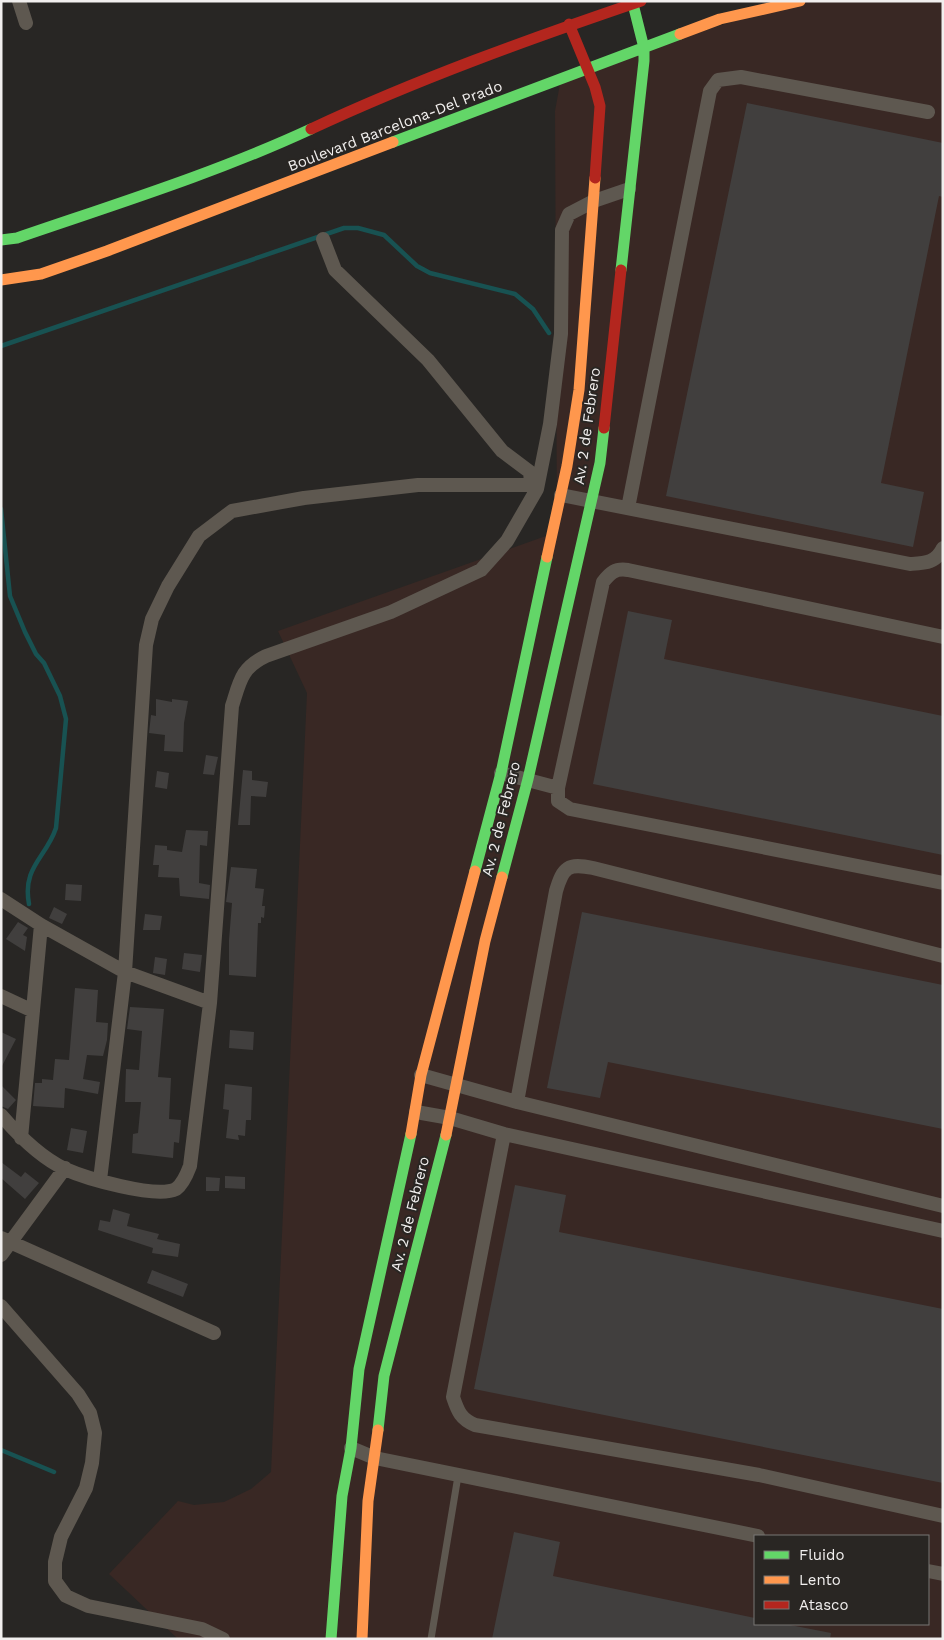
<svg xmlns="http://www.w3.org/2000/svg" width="944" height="1640" font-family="'Work Sans',sans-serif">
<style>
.industrial{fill:#392824;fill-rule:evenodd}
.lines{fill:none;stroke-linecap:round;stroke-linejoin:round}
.stream{stroke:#185252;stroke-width:4.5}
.building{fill:#413f3e}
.lane{stroke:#5e5850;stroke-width:7}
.street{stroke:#5e5850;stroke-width:14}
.fast{stroke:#63d668;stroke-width:11}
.slow{stroke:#ff974d;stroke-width:11}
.jam{stroke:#b3261e;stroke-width:11}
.labels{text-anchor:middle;stroke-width:4;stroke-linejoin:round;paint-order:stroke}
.street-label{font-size:15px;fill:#f1efee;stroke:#292623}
</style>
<rect width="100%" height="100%" fill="#282624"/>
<path class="industrial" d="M794 1H943V1639H178L109 1574 178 1501 194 1505 224 1502 251 1489 271 1472 307 693 278 631 557 532 555 111 561 78ZM755 1536H928V1624H755Z"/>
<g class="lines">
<path class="stream" d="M1 346 344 228H358L384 235 417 266 430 273 515 294 533 309 549 333
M1 509 10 596 25 632 36 654 44 663 60 696 66 719 56 828C46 858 22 867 29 904
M1 1450 54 1472"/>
</g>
<path class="building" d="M747 103 943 143V197L939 196 881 483 924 492 913 547 666 496Z
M628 611 672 620 664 659 943 716V855L593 784Z
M156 699 172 702V699L188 701 184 723 183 752 164 751 165 735 149 733 151 715 156 716Z
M206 755 218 757 214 775 203 774Z
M243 770 252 771V780L268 782 266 797 251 796 250 825H238Z
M157 771 169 773 167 789 155 787Z
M186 830 208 831 207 846 200 845 199 883 210 885 209 899 180 896 179 878 158 877 159 865H153L155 845 167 846V850L182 852Z
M231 867 257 869 255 888 264 889 262 906H265L264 918 261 917V923H258L256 977 229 975V940L232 903 226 902Z
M66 884 82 885 81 901 65 900Z
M54 907 67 914 62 924 49 918Z
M582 912 943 985V1129L608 1062 600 1098 547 1088Z
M145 914 162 916 160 930H143Z
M18 922 28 928 23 935 27 937 25 951 6 939Z
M184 953 202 955 200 972 182 969Z
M155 957 167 959 165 975 153 973Z
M75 988 98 990 96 1022 108 1023 107 1040 103 1056 87 1055 83 1079 100 1082 98 1094 65 1088 64 1108 33 1106 35 1083H42V1079L53 1080 55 1059 69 1060Z
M130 1007 164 1009 158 1077 171 1078 169 1119 181 1120 179 1143 174 1142 173 1158 132 1153 133 1134 138 1133 141 1102H125L126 1069 139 1070 142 1031 127 1029Z
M230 1030 254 1032 253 1050 229 1048Z
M1 1032 16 1039 1 1068Z
M225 1084 252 1087 251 1120H246L245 1136 238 1135 239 1140 226 1138 229 1110 223 1109Z
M1 1085 16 1100 8 1109 1 1106Z
M71 1128 87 1131 83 1153 67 1150Z
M1 1162 21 1177 25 1172 39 1183 25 1199 1 1178Z
M225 1176 245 1177V1189L225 1188Z
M206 1177 220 1178 219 1191H206Z
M515 1185 566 1195 559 1232 943 1309V1483L474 1389Z
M113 1209 130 1214 127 1226 159 1234 157 1239 180 1244 178 1257 152 1253 153 1248 98 1230 100 1220 110 1222Z
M152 1270 188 1284 183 1297 147 1283Z
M514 1532 560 1542 553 1576 755 1618V1624H785L831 1633 830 1639H492Z"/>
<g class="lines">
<path class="lane" d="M431 1639 458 1476"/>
<path class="street" d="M19 1 26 23
M561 495 910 564C925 563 936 563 943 548
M628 508 710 91 718 80 741 77 928 112
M943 637 628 570C615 568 610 573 603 582L558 788V801L570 809 943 883
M501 773 558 788
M1 899 41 925 125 972 210 1003
M1 996 33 1011
M421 1075 517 1102 943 1206
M517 1102 556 891C563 867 568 863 593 868L943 956
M416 1112 450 1118 504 1134 943 1231
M1 1115C19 1136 40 1157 65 1169 85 1178 156 1199 176 1189 183 1184 187 1174 190 1166L210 1003 232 706C240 681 241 668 266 656L391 612 481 570 507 541 537 489 550 424 561 334 562 230 569 214 594 201 629 189
M504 1134 453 1397C458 1412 461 1419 475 1425L759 1475 943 1516
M21 1138 41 925
M100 1180 125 972 146 645 152 619 168 586 199 536 232 511 304 498 418 485H526L531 482 530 472 502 451 428 360 335 270 323 239
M1 1238 214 1333
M1 1255 65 1168
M1 1306 78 1394 90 1413 95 1433 92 1463 86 1488 61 1537 55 1562V1581L66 1596 88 1606 202 1629 223 1639
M351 1448 375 1458 758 1536
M928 1571 943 1574"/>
<path class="fast" d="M393 142 680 34
M1 240 17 238C116 204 216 173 311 129
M621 270 644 61V48L633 4
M475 871 501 773 547 557
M502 877 528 779 600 463 604 428
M378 1430 384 1376 446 1135
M331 1639 342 1496 351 1448 359 1369 411 1134"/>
<path class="slow" d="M680 34 720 19 800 1
M1 280 41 274 107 251 393 142
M547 557 567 466 579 390 595 178
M411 1134 421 1075 475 871
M446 1135 485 941 502 877
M362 1639 368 1501 378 1430"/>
<path class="jam" d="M569 24 595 87 600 106 595 178
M311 129C418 79 529 39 641 1
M604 428 621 270"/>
</g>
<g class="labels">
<g class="street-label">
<text transform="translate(395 126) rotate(-21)" y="5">Boulevard Barcelona-Del Prado</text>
<text transform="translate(587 426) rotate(-82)" y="5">Av. 2 de Febrero</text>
<text transform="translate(501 819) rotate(-76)" y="5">Av. 2 de Febrero</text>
<text transform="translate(410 1214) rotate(-76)" y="5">Av. 2 de Febrero</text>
</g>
</g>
<rect width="944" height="1640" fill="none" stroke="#f1efee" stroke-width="5"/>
<rect x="754" y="1535" width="175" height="90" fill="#292623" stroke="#797674"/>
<rect x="764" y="1551" width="25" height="8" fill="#63d668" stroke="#797674"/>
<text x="799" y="1560" font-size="15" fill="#f1efee">Fluido</text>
<rect x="764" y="1576" width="25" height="8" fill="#ff974d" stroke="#797674"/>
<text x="799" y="1585" font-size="15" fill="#f1efee">Lento</text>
<rect x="764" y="1601" width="25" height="8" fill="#b3261e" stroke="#797674"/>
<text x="799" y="1610" font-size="15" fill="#f1efee">Atasco</text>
</svg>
